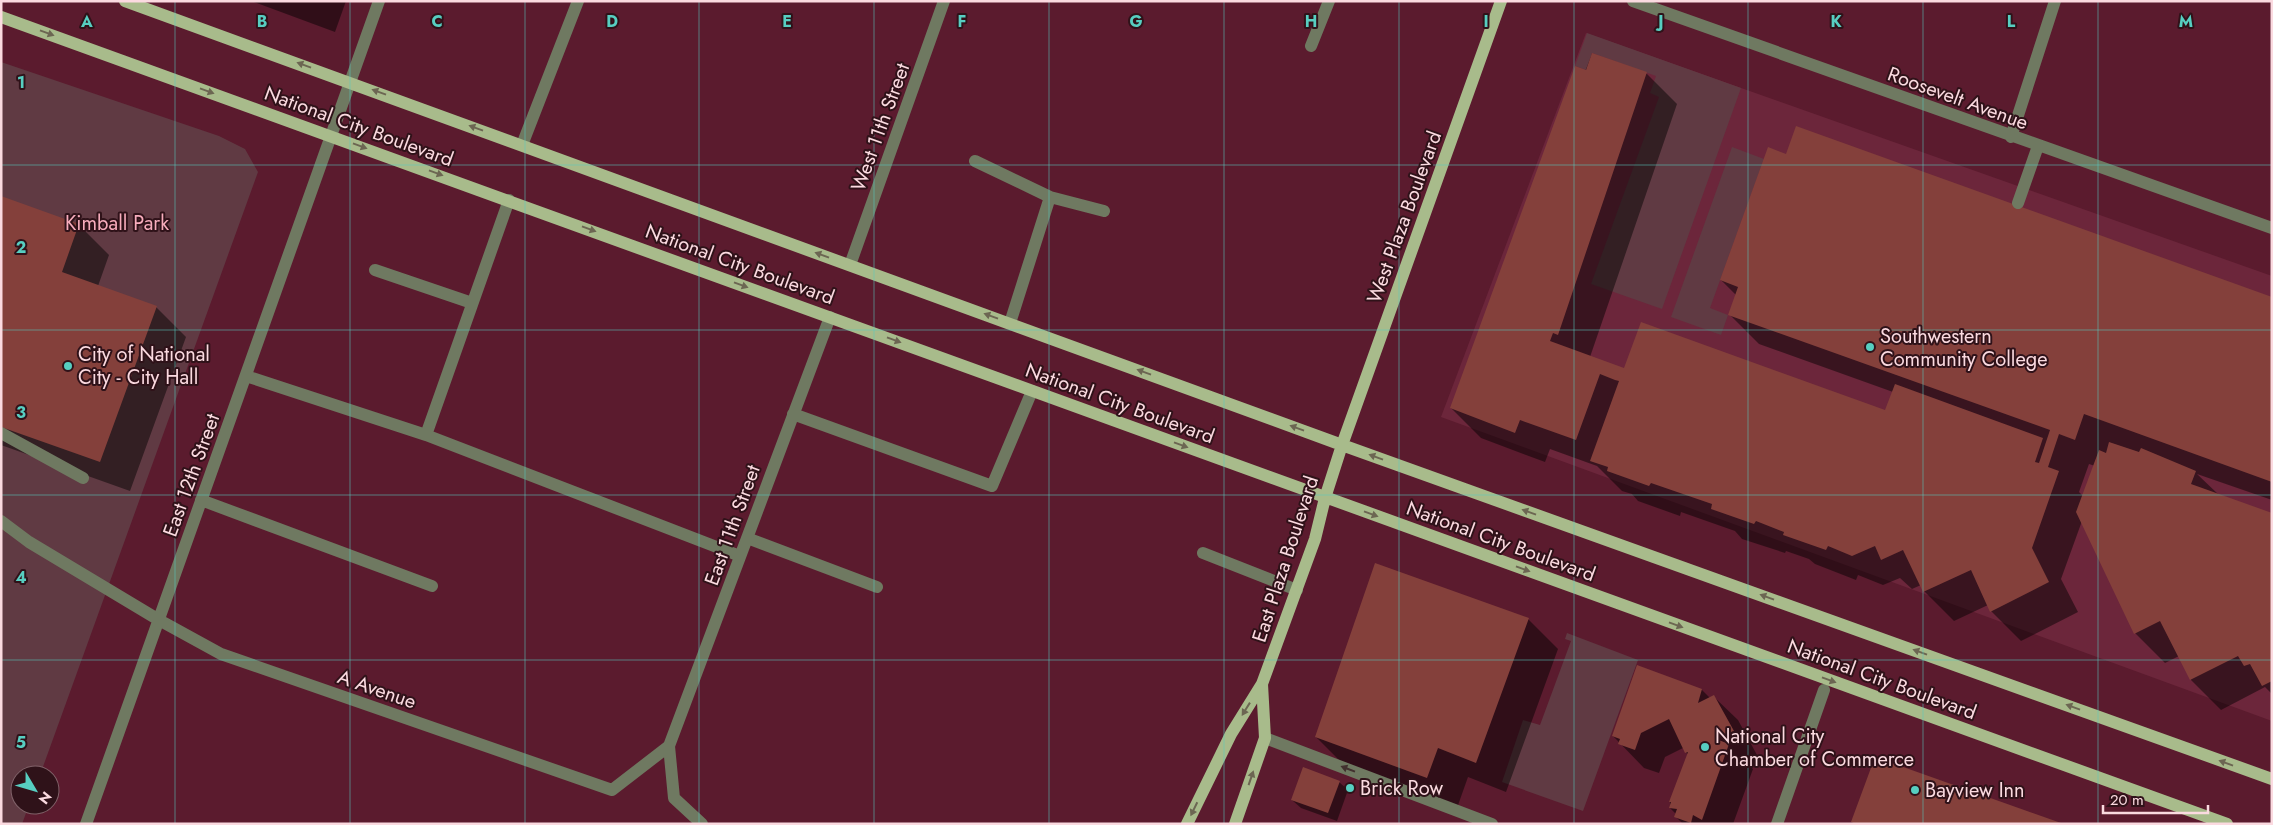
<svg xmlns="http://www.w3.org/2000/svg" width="2273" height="825" font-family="Jost,sans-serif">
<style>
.built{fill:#6c263b}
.green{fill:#603a43}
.shadow{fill:#0007;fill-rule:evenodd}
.building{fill:#84403b}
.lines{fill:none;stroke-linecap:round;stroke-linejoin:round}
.minor{stroke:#6f7961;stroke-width:12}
.major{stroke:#a8bb8b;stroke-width:12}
.oneway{fill:#6c6652}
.oneway2{fill:#42312f}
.grid{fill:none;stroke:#57cec1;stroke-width:1;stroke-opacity:0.55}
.poi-dot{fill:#57cec1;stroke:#2f1219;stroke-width:2}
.labels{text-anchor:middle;stroke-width:4;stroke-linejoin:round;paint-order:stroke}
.street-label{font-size:20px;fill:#fbdae0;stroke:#2f1219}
.park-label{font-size:20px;fill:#f7acbc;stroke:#2f1219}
.poi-label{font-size:20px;fill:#fbdae0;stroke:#2f1219;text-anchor:start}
.grid-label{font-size:16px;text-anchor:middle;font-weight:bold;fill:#57cec1;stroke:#2f1219;stroke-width:4;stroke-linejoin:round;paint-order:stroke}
</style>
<rect width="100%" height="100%" fill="#5b1b2e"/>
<path class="built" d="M1586 33 2272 276V721L1441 417Z"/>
<path class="green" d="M1587 33 1741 88 1662 309 1591 284 1659 97 1650 93 1656 76 1592 53 1586 70 1575 66Z
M1 62 219 136 245 149 258 172 40 775H20V805H29L22 824H1Z
M1732 147 1764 159 1710 308 1728 315 1721 335 1671 317Z
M1567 633 1638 660 1583 811 1502 782 1523 720 1540 725 1571 641 1565 639Z"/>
<path class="shadow" d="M251 1H346L335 32Z
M1592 54 1647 74 1677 104 1590 357 1625 369 1886 411 1893 392 1759 344 1729 314 1736 295 1721 280 2272 299V500L2197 474 2219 495 2272 515V694L2265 687 2221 710 2191 680 2179 656 2165 663 2135 633 2082 521 2061 579 2078 612 2021 641 1991 611 1988 605 1954 621 1924 591 1921 585 1912 589 1900 578 1883 585 1858 575 1856 580 1815 564 1809 559 1786 551 1785 553 1742 539 1735 531 1681 512 1680 516 1638 501 1632 494 1622 491 1597 466 1550 449 1545 462 1481 438 1451 408ZM2089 464 2095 466 2083 496 2079 492Z
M1 198 79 225 109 255 98 286 156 307 186 337 130 491 1 445Z
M1528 619 1558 649 1506 792 1468 777 1457 808 1346 767 1316 737Z
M1638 666 1702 690 1710 698 1713 696 1738 720 1757 755 1745 761 1753 769 1733 824H1683L1675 816 1676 814 1670 808V802L1688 755 1683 748 1665 757 1659 773 1644 768 1613 736Z
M1339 782 1348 790 1337 821 1301 808 1292 800Z"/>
<path class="building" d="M1592 53 1647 72 1558 335 1553 333 1550 341 1624 368 1641 322 1885 410 1895 384 2043 438 2035 462 2039 463 2050 430 1728 315 1738 287 1720 280 1768 147 1786 154 1796 126 2272 297V482L2084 414 2075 440 2059 434 2048 467 2059 471 2032 548 2049 582 1990 612 1971 570 1923 592 1903 550 1881 560 1875 546 1852 556 1828 546 1826 550 1783 535 1784 532 1756 521 1754 524 1711 509 1712 504 1651 483 1649 486 1607 471 1608 467 1590 461 1619 381 1615 380 1600 374 1576 440 1520 420 1515 433 1450 408 1575 66 1586 70Z
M1 196 79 224 62 272 157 306 100 462 1 427Z
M2109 442 2139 452 2141 448 2196 471 2191 484 2272 513V681L2262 686 2250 664 2244 666 2238 656 2190 680 2160 621 2134 634 2076 512 2099 450 2106 453Z
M1375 563 1529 618 1476 763 1438 748 1427 778 1315 737Z
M1637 665 1702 689 1698 703 1714 695 1734 731 1716 739 1729 744 1702 820 1693 815 1691 823 1674 817 1677 809 1669 808 1671 802H1669L1688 752 1685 753 1669 719 1641 733 1635 750 1618 744 1620 739 1612 736Z
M1875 757 2061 823V824H1856L1851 822Z
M1303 767 1340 781 1328 813 1291 800Z"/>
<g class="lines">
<path class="minor" d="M1633 1 2272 228
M1311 46 1329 1
M2011 137 2055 1
M522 145 578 1
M975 161 1050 197
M2018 203 2038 146
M850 265 944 1
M375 270 472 303
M1010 323 1050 197 1104 211
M246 376 426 435 740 556
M793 414 992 486 1032 391
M1 433 83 478
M426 435 509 200
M201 500 432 586
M1 521 29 542 159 620 221 654 612 790 669 746
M747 538 877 587
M1203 553 1297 590
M1265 738 1492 824
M86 824 379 1
M702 824 674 798 669 746 830 317
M1777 824 1824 690"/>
<path class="major" d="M125 1 1342 445 2272 779
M1 17 2227 824
M1187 824 1231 734 1262 684 1315 539 1325 498 1342 445 1501 1
M1235 824 1265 738 1262 684"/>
</g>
<defs><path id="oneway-solid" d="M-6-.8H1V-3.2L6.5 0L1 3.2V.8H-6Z" transform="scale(1.25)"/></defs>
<g class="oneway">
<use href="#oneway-solid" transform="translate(47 33) rotate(20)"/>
<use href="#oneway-solid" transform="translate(304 65) rotate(-160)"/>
<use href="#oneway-solid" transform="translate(207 91) rotate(20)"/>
<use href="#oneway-solid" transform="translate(379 92) rotate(-160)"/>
<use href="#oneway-solid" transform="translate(476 128) rotate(-160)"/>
<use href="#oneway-solid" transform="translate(360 146) rotate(20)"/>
<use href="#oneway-solid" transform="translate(436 173) rotate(20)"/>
<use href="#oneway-solid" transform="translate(589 229) rotate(20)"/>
<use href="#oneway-solid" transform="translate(822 255) rotate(-160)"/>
<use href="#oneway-solid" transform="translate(741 285) rotate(20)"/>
<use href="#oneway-solid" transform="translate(991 316) rotate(-160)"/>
<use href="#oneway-solid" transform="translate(894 340) rotate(20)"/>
<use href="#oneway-solid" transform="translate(1144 372) rotate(-160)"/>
<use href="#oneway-solid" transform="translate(1297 428) rotate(-160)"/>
<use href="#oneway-solid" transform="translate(1181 445) rotate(20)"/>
<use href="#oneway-solid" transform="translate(1376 457) rotate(-160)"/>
<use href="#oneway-solid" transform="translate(1529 512) rotate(-160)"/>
<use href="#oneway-solid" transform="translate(1371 514) rotate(20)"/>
<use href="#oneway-solid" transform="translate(1523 569) rotate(20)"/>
<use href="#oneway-solid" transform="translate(1767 597) rotate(-160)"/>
<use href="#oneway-solid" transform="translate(1676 625) rotate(20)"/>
<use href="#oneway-solid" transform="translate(1920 652) rotate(-160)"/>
<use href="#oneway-solid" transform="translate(1829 680) rotate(20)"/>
<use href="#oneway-solid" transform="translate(2073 707) rotate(-160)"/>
<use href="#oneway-solid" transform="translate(1246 709) rotate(122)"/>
<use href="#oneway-solid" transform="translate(2226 763) rotate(-160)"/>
<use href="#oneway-solid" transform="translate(1251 778) rotate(-71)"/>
<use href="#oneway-solid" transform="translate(1194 809) rotate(116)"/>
</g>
<use class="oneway2" href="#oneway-solid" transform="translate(1348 769) rotate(-159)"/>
<path class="grid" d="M175 1V824M350 1V824M525 1V824M699 1V824M874 1V824M1049 1V824M1224 1V824M1399 1V824M1574 1V824M1748 1V824M1923 1V824M2098 1V824M1 165H2272M1 330H2272M1 495H2272M1 660H2272"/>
<g class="poi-dot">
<circle cx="1870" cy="347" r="5"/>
<circle cx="68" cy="366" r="5"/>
<circle cx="1705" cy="747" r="5"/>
<circle cx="1350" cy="788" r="5"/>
<circle cx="1915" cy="790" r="5"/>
</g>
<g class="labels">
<g class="street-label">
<text transform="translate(1958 98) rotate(20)" y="7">Roosevelt Avenue</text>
<text transform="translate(359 126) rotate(20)" y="7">National City Boulevard</text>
<text transform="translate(880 127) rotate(-70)" y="7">West 11th Street</text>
<text transform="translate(1404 217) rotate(-70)" y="7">West Plaza Boulevard</text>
<text transform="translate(740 264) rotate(20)" y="7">National City Boulevard</text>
<text transform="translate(1120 403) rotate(20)" y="7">National City Boulevard</text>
<text transform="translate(191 475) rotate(-70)" y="7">East 12th Street</text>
<text transform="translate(732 525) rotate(-70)" y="7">East 11th Street</text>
<text transform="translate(1501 541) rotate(20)" y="7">National City Boulevard</text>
<text transform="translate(1285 559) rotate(-72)" y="7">East Plaza Boulevard</text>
<text transform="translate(1882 679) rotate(20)" y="7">National City Boulevard</text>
<text transform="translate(377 689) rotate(19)" y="7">A Avenue</text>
</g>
<g class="park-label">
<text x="117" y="230">Kimball Park</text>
</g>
<g class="poi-label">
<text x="1880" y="343">Southwestern<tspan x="1880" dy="23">Community College</tspan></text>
<text x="78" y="361">City of National<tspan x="78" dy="23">City - City Hall</tspan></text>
<text x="1715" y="743">National City<tspan x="1715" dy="23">Chamber of Commerce</tspan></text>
<text x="1360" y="795">Brick Row</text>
<text x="1925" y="797">Bayview Inn</text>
</g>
</g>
<g class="grid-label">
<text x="87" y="27">A</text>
<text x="262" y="27">B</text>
<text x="437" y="27">C</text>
<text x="612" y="27">D</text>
<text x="787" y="27">E</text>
<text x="962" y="27">F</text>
<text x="1136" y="27">G</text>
<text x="1311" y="27">H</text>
<text x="1486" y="27">I</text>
<text x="1661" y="27">J</text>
<text x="1836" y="27">K</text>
<text x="2011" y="27">L</text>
<text x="2186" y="27">M</text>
<text x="21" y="88">1</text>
<text x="21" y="253">2</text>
<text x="21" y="418">3</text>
<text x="21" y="583">4</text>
<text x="21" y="748">5</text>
</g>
<rect width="2273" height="825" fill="none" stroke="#fbdae0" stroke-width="5"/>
<g transform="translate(35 790) rotate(128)"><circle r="24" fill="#2f1219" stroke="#816269"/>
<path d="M0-4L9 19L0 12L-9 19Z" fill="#57cec1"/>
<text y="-8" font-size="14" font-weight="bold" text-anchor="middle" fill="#fbdae0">N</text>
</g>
<path d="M2103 805v8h105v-8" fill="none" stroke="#fbdae0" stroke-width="2.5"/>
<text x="2110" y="805" font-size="15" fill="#fbdae0" stroke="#2f1219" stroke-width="4" paint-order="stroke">20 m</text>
</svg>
